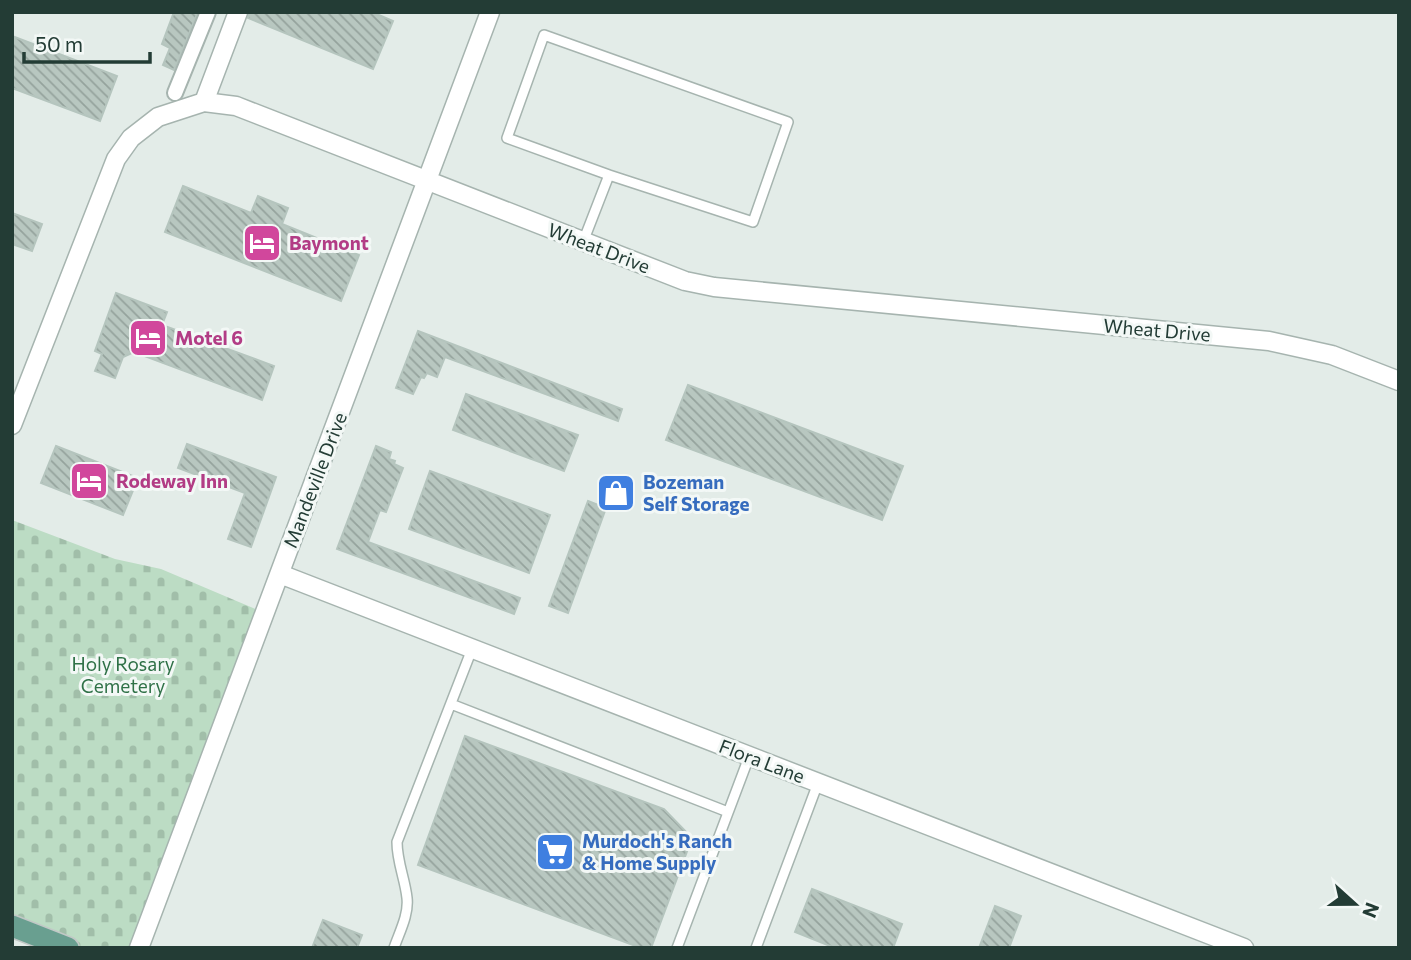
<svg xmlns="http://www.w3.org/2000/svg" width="1411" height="960" font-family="Commissioner,sans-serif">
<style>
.cemetery{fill:url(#cemetery-stones)}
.building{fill:url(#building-back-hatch);stroke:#b5c5be;stroke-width:2}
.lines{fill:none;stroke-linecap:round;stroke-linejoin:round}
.service-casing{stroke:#a6b4af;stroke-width:12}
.pedestrian-casing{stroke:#a6b4af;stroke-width:18}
.minor-casing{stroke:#a6b4af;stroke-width:21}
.primary-casing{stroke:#c1c8c6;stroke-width:24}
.service{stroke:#fff;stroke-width:9}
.pedestrian{stroke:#fff;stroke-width:14}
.minor{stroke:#fff;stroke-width:18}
.primary{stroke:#699f90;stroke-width:21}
.labels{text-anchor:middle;stroke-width:6;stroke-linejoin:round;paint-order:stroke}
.hotel-label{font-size:19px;font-weight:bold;fill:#b23c85;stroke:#f3f8f6;text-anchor:start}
.street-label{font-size:19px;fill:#233c35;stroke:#f3f8f6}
.shop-label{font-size:19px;font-weight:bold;fill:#366cbe;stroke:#f3f8f6;text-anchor:start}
.park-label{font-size:19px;fill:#2f7147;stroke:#f3f8f6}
</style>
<defs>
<pattern id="cemetery-stones" width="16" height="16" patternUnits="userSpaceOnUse" patternTransform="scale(1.75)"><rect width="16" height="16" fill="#bcdcc4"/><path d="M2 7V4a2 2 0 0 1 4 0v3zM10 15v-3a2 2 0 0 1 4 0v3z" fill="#a1bea9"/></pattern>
<pattern id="building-back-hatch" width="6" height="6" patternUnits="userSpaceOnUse" patternTransform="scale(1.75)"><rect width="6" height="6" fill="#b8c7c0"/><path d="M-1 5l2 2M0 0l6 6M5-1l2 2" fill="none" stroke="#95a39d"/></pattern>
</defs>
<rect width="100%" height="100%" fill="#e3ece8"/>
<path class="cemetery" d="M12 520 115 559 161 569 265 613 139 948H68L12 925Z"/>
<path class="building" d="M174 12H198L174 70 163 65 170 48 162 44Z
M249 12H372L393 21 373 69 248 18Z
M12 36 117 76 100 121 12 88Z
M183 186 251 213 258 196 288 208 282 224 359 255 341 301 165 232Z
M12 213 42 224 32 251 12 244Z
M116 293 167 312 162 325 274 366 262 400 134 352 123 357 115 378 95 371 102 354 95 351Z
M418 331 622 409 618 421 445 357 437 377 427 373 424 378 421 377 413 394 396 388Z
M688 385 903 466 882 520 666 440Z
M466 394 578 435 564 471 453 430Z
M187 444 276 477 251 547 228 539 245 493 178 468Z
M56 446 138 478 123 515 41 483Z
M376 446 391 452 389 459 395 461 394 464 403 468 386 512 380 510 368 542 520 598 514 614 337 549Z
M430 471 550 515 529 573 409 529Z
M588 501 606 508 568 613 549 606Z
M465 736 664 809 692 838 651 948H641L418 865Z
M812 889 902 924 893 948H835L795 932Z
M995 906 1021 916 1009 948H979Z
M323 920 362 935 357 948H312Z"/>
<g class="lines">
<defs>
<path id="service" d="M583 242 609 175 507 138 544 35 788 122 753 222 609 175
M451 704 728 812
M394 948C399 933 409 915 407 898 405 879 397 862 397 842L472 649
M677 948 749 757
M756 948 818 783"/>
<path id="pedestrian" d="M175 93 208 12"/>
<path id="minor" d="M204 102 238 12
M12 425 116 159 131 138 158 117 204 102 236 106 685 281 714 287 1269 341 1332 355 1399 381
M280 574 1244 948
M139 948 490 12"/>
<path id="primary" d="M12 926 68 948"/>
</defs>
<use href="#service" class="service-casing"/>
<use href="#pedestrian" class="pedestrian-casing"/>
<use href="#minor" class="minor-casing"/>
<use href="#primary" class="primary-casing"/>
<use href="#service" class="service"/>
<use href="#pedestrian" class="pedestrian"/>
<use href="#minor" class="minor"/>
<use href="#primary" class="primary"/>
</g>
<defs>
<symbol id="hotel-square" viewBox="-11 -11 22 22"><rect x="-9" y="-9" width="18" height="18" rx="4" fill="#d1479c" stroke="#f3f8f6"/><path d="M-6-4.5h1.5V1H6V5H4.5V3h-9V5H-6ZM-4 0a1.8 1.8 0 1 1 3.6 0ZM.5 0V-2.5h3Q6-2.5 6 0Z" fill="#fff"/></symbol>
<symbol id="shop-square" viewBox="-11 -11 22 22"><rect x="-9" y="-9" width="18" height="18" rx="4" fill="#3f7fe0" stroke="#f3f8f6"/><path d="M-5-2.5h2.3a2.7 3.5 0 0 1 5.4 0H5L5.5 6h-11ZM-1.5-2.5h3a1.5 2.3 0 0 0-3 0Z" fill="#fff"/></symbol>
<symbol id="supermarket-square" viewBox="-11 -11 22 22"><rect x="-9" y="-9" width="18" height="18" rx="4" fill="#3f7fe0" stroke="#f3f8f6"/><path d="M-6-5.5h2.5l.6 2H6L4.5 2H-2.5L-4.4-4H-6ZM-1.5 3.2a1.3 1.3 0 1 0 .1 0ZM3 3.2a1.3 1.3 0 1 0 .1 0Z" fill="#fff"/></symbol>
</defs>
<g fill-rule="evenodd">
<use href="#hotel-square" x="240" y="221" width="44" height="44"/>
<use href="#hotel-square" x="126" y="316" width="44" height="44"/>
<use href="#hotel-square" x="67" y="459" width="44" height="44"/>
<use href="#shop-square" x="594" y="471" width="44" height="44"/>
<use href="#supermarket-square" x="533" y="830" width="44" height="44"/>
</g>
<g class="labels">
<g class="hotel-label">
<text x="289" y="250">Baymont</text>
<text x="175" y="345">Motel 6</text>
<text x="116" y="488">Rodeway Inn</text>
</g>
<g class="street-label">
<text transform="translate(599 248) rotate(21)" y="7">Wheat Drive</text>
<text transform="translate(1157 330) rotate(5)" y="7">Wheat Drive</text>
<text transform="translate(315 480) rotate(-69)" y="7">Mandeville Drive</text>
<text transform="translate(762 761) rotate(21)" y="7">Flora Lane</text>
</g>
<g class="shop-label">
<text x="643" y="489">Bozeman<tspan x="643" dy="22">Self Storage</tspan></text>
<text x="582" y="848">Murdoch's Ranch<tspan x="582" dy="22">&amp; Home Supply</tspan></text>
</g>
<g class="park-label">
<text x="123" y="671">Holy Rosary<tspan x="123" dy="22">Cemetery</tspan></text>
</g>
</g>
<rect width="1411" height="960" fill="none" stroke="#233c35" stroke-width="28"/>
<g transform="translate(1355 904) rotate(111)" stroke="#f3f8f6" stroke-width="5" paint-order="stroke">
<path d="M0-5L12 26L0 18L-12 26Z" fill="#233c35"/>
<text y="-10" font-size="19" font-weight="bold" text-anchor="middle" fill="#233c35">N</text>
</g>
<path d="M24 52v10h126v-10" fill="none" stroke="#233c35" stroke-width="3.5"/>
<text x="35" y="52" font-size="21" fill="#233c35" stroke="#f3f8f6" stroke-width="5" paint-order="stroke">50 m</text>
</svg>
